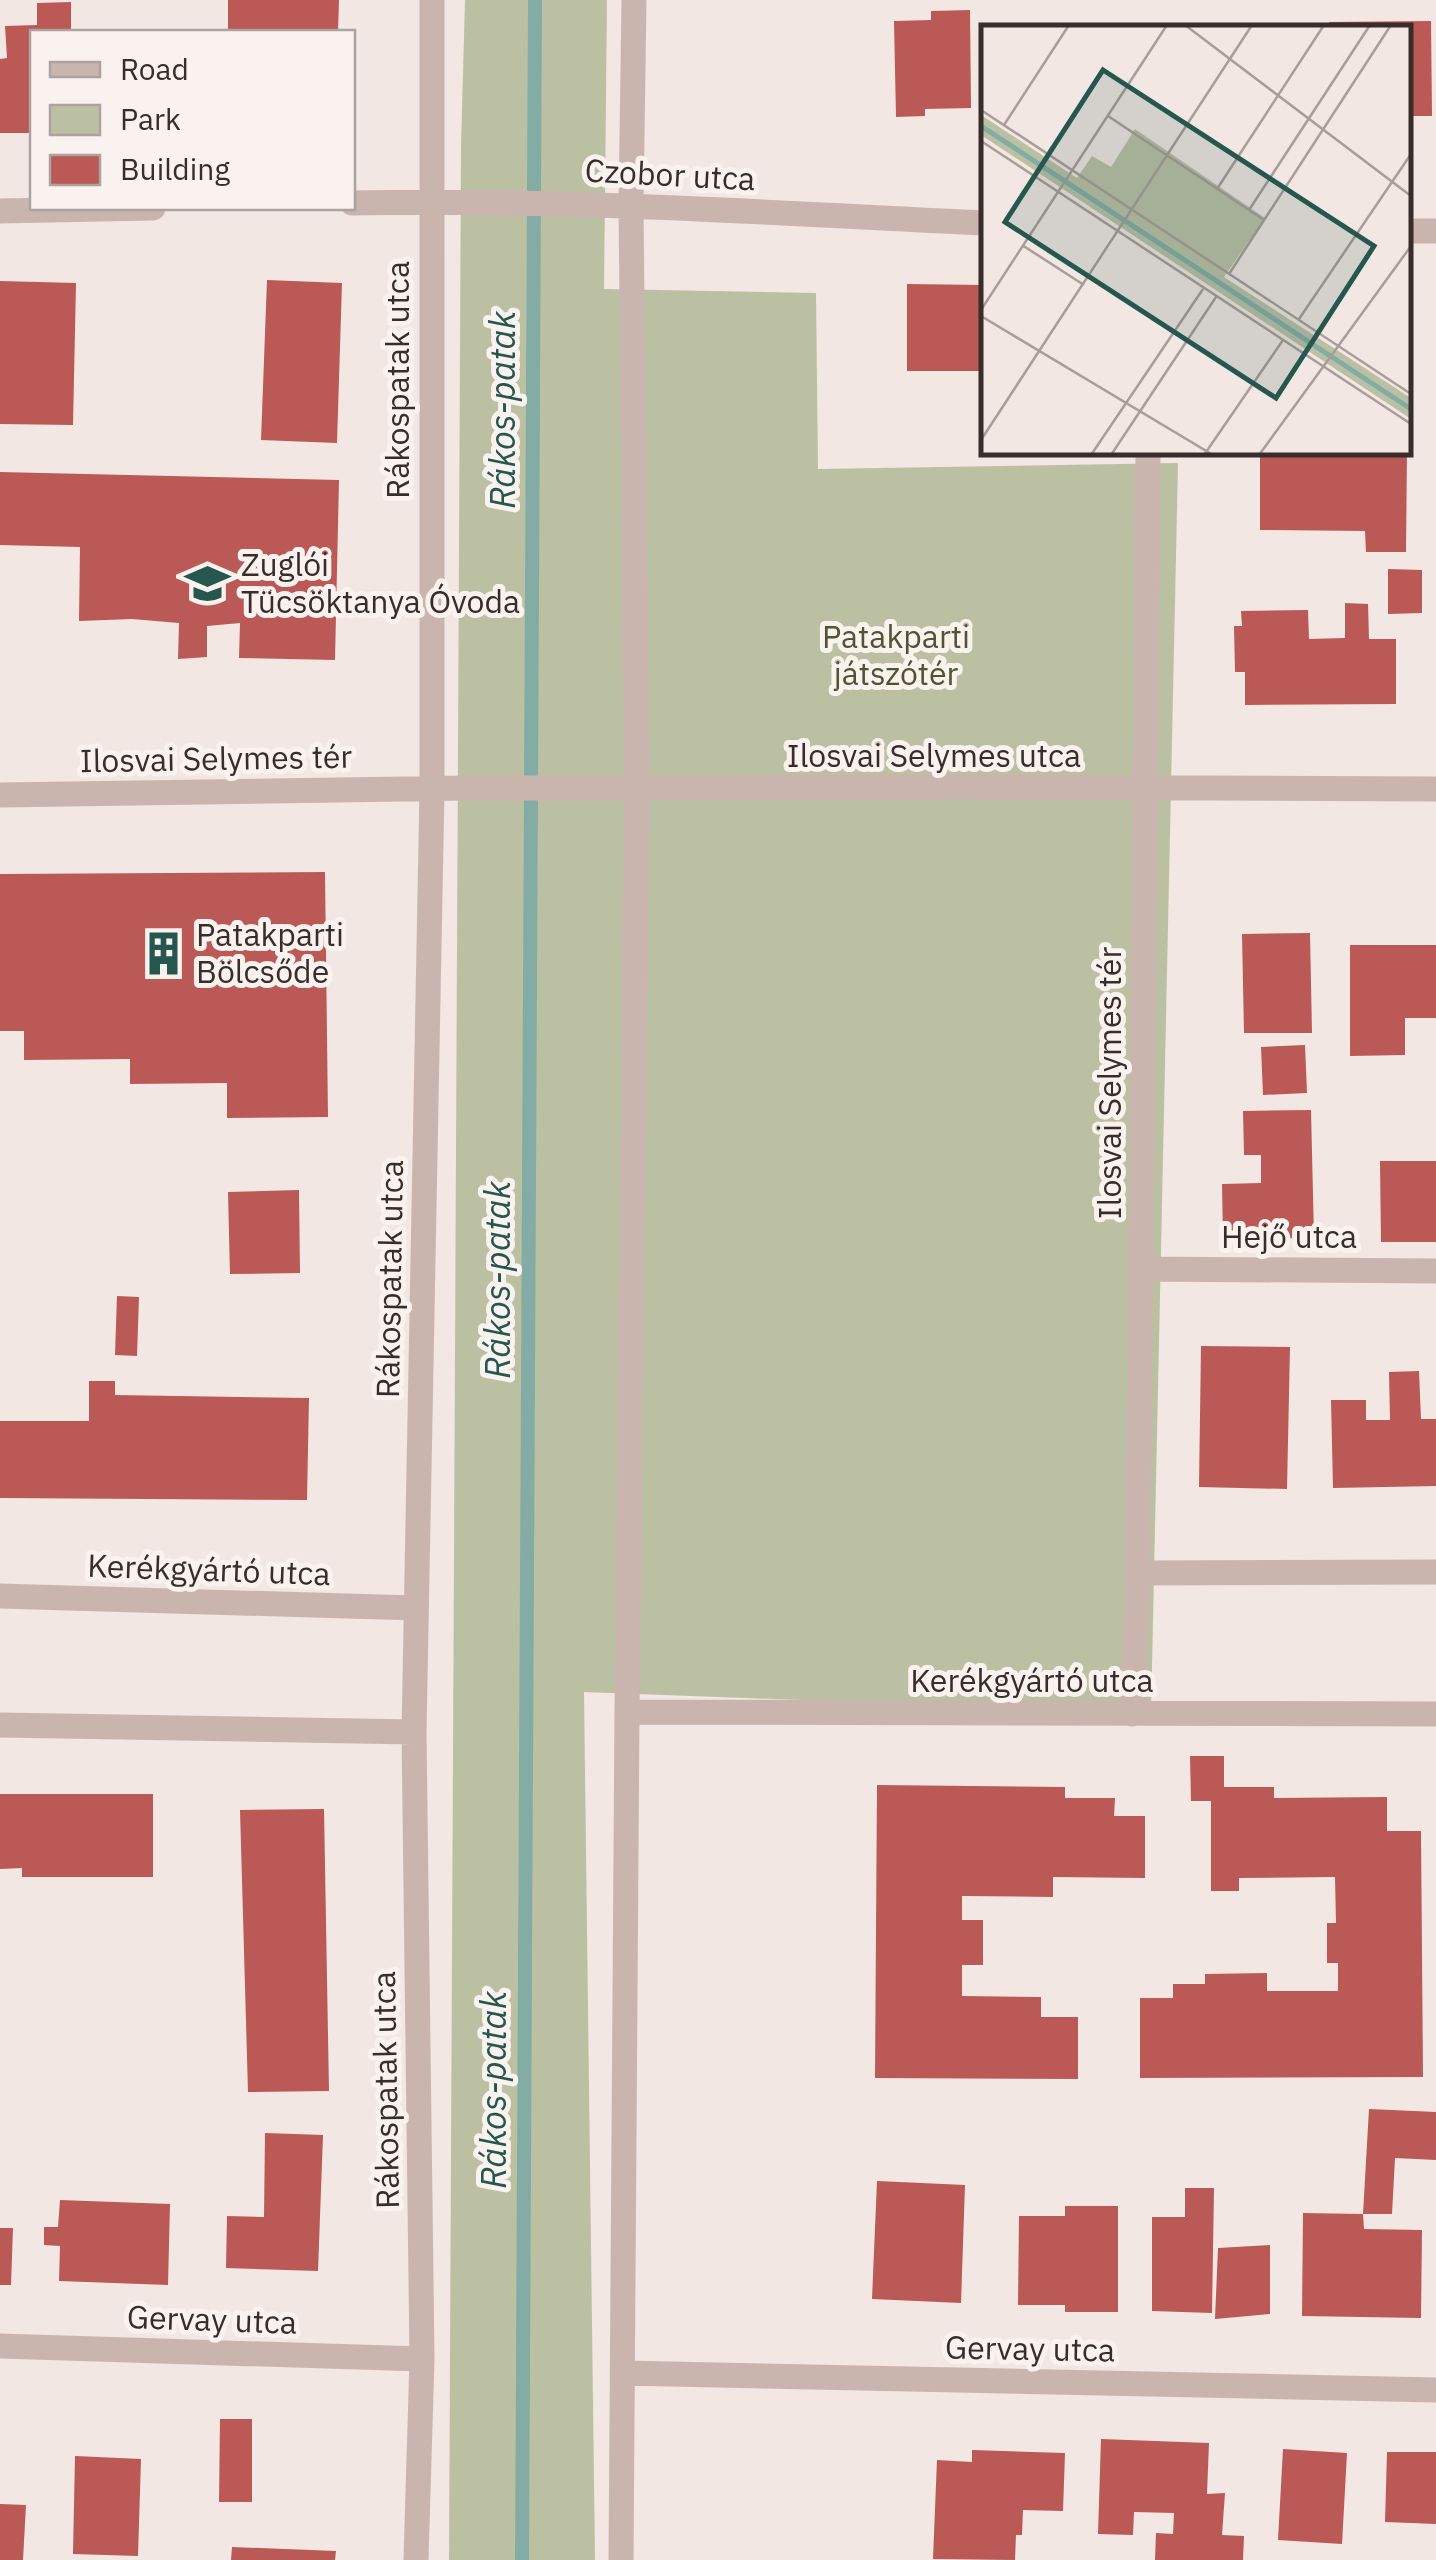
<svg xmlns="http://www.w3.org/2000/svg" width="1436" height="2560" font-family="'IBM Plex Sans',sans-serif">
<style>
.green{fill:#bcc0a3}
.lines{fill:none;stroke-linecap:round;stroke-linejoin:round}
.stream{stroke:#83aca5;stroke-width:14}
.building{fill:#bb5956}
.minor{stroke:#c9b5ae;stroke-width:25}
.labels{text-anchor:middle;stroke-width:10;stroke-linejoin:round;paint-order:stroke}
.street-label{font-size:32px;fill:#392d2c;stroke:#f9f2ee}
.poi-label{font-size:32px;fill:#392d2c;stroke:#f9f2ee;text-anchor:start}
.park-label{font-size:32px;fill:#4f5532;stroke:#f9f2ee}
.water-label{font-size:35px;font-style:italic;fill:#25574f;stroke:#f9f2ee}
.inset-river{fill:none;stroke:#83aca5;stroke-width:5}
.inset-road{fill:none;stroke:#a89d99;stroke-width:2.5}
.view{fill:#25574f;fill-opacity:0.15;stroke:#25574f;stroke-width:5}
.inset-edge{fill:none;stroke:#392d2c;stroke-width:5}
</style>
<rect width="100%" height="100%" fill="#f2e7e2"/>
<path class="green" d="M465 0H607L604 289 816 293 818 469 1178 463 1151 1713 584 1692 595 2560H449L461 146Z"/>
<g class="lines">
<path class="stream" d="M522 2560 535 0"/>
</g>
<path class="building" d="M228 0H339L338 32H228Z
M71 2V32H32V133H0V59L7 58 5 26 37 25V3Z
M970 10 971 108 925 109V116L896 117 894 21 931 20V11Z
M1431 21 1432 116H1408V28H1329V22Z
M267 280 342 283 337 443 261 440Z
M0 281 76 283 73 425 0 424Z
M907 284 984 285V371H907Z
M1260 452H1407L1406 552H1366L1365 531 1260 530Z
M0 472 339 480 335 660 239 658 240 623 207 626V657L178 659 179 623 132 619 79 621 80 547 0 545Z
M1388 569 1422 570V613L1388 614Z
M1345 603 1368 604 1369 639H1396V704L1245 705V672H1235L1234 626H1242L1241 611 1308 610 1309 639 1345 638Z
M325 872 328 1117 227 1118V1083L130 1084V1059L24 1060V1031H0V874Z
M1310 933 1312 1033H1244L1242 934Z
M1350 945H1436V1018H1405V1055L1350 1056Z
M1305 1045 1307 1093 1263 1095 1261 1047Z
M1311 1110 1314 1238 1223 1239 1222 1184 1261 1183V1155H1244L1243 1111Z
M1380 1161H1436V1242H1381Z
M299 1190 300 1273 230 1274 228 1192Z
M117 1296 139 1297 137 1356 115 1355Z
M1201 1346 1290 1347 1287 1489 1199 1487Z
M1419 1371 1421 1419H1436V1486L1333 1488 1331 1400H1366V1420H1390L1389 1372Z
M89 1381H115V1395L309 1398 307 1500 0 1498V1421H89Z
M1190 1756H1224V1787H1274V1798L1387 1797V1831H1421L1423 2077 1140 2078V1998H1173V1984H1205V1974L1267 1973V1991H1338V1963H1327V1923H1336L1335 1877 1239 1878V1891H1211V1801H1191Z
M877 1785 1065 1787V1798H1115L1114 1816H1145V1878L1053 1877V1897L962 1896V1920H983V1965H962V1996L1041 1997V2017H1078V2079L875 2078Z
M0 1794H153V1877H22V1868L0 1869Z
M324 1809 329 2091 248 2092 240 1810Z
M1369 2109 1436 2112V2160L1395 2158 1392 2214H1363L1364 2229 1422 2230 1421 2318 1302 2316 1303 2213 1363 2214Z
M265 2133 323 2135 318 2271 226 2268 227 2216 264 2217Z
M877 2181 965 2185 961 2303 872 2299Z
M1185 2188H1214L1212 2313 1152 2311V2217H1185Z
M60 2200 170 2204 168 2285 59 2281 60 2246 44 2245V2227H58Z
M1065 2206H1118V2312H1065V2305H1018L1019 2216H1065Z
M0 2228H13L11 2285H0Z
M1270 2245V2314L1215 2319 1218 2248Z
M220 2419H252V2502H219Z
M1101 2439 1209 2443 1207 2494 1225 2493 1222 2535 1244 2536 1243 2560H1155L1156 2533 1173 2534 1174 2513 1134 2512 1133 2535 1098 2534Z
M1283 2449 1347 2453 1342 2544 1278 2540Z
M972 2450 1065 2453 1063 2511 1023 2510 1022 2535H1016L1015 2560 933 2559 937 2460 972 2462Z
M1387 2452H1436V2524L1385 2522Z
M75 2456 141 2459 138 2556 73 2554Z
M0 2504 26 2505 23 2560H0Z
M232 2547 336 2551 335 2560H231Z"/>
<g class="lines">
<path class="minor" d="M352 203C563 199 773 213 984 223
M0 211 153 208
M1408 231H1436
M0 795 470 788 963 787 1436 789
M1141 1269 1436 1271
M1138 1573 1436 1572
M0 1596 416 1608
M627 1712 1436 1714
M1132 1714 1138 1573 1148 452
M0 1725 414 1732
M0 2346 422 2359
M623 2373 1436 2390
M416 2560 422 2359 414 1732 432 789V0
M621 2560 627 1712 637 788 631 206 634 0"/>
</g>
<defs>
<symbol id="school-bare" viewBox="-9 -9 18 18"><path d="M0-5L7-2L0 1L-7-2ZM-4 1L0 2.5L4 1V4Q0 6-4 4Z" fill="#25574f" stroke="#f9f2ee" stroke-width="2.5" paint-order="stroke"/></symbol>
<symbol id="building-bare" viewBox="-9 -9 18 18"><path d="M-4-6H4V6H1V3H-1V6H-4ZM-2.5-4.3h1.7v1.8h-1.7ZM.8-4.3h1.7v1.8H.8ZM-2.5-1h1.7V.8h-1.7ZM.8-1h1.7V.8H.8Z" fill="#25574f" stroke="#f9f2ee" stroke-width="2.5" paint-order="stroke"/></symbol>
</defs>
<g fill-rule="evenodd">
<use href="#school-bare" x="176" y="552" width="63" height="63"/>
<use href="#building-bare" x="132" y="922" width="63" height="63"/>
</g>
<g class="labels">
<g class="street-label">
<text transform="translate(670 175) rotate(3)" y="11">Czobor utca</text>
<text transform="translate(398 380) rotate(-90)" y="11">Rákospatak utca</text>
<text x="934" y="767">Ilosvai Selymes utca</text>
<text transform="translate(216 759) rotate(-1)" y="11">Ilosvai Selymes tér</text>
<text transform="translate(1110 1083) rotate(-90)" y="11">Ilosvai Selymes tér</text>
<text x="1289" y="1248">Hejő utca</text>
<text transform="translate(390 1279) rotate(-89)" y="11">Rákospatak utca</text>
<text transform="translate(209 1570) rotate(2)" y="11">Kerékgyártó utca</text>
<text x="1032" y="1692">Kerékgyártó utca</text>
<text transform="translate(386 2090) rotate(-91)" y="11">Rákospatak utca</text>
<text transform="translate(212 2320) rotate(2)" y="11">Gervay utca</text>
<text transform="translate(1030 2349) rotate(1)" y="11">Gervay utca</text>
</g>
<g class="poi-label">
<text x="241" y="576">Zuglói<tspan x="241" dy="37">Tücsöktanya Óvoda</tspan></text>
<text x="196" y="946">Patakparti<tspan x="196" dy="37">Bölcsőde</tspan></text>
</g>
<g class="park-label">
<text x="896" y="648">Patakparti<tspan x="896" dy="37">játszótér</tspan></text>
</g>
<g class="water-label">
<text transform="translate(503 410) rotate(-90)" y="12">Rákos-patak</text>
<text transform="translate(498 1280) rotate(-90)" y="12">Rákos-patak</text>
<text transform="translate(494 2090) rotate(-90)" y="12">Rákos-patak</text>
</g>
</g>
<g transform="translate(981 25)">
<rect width="430" height="430" fill="#f2e7e2"/>
<path d="M0 90 96 153 111 131 130 142 154 104 284 193 243 252 430 373V394L0 110Z" fill="#bcc0a3"/>
<path class="inset-river" d="M0 101 430 384"/>
<path class="inset-road" d="M204 0 430 171M0 85 430 369M127 91 283 195M23 100 88 0M0 116 430 399M236 164 343 0M268 185 389 0M41 220 103 260M248 249 410 0M0 285 186 0M0 291 232 430M318 294 430 129M0 415 271 0M110 430 222 264M130 430 235 272M223 430 302 315M278 430 430 221"/>
<path class="view" d="M122 45 393 221 295 373 24 197Z"/>
<rect width="430" height="430" class="inset-edge"/>
</g>
<rect x="30" y="30" width="325" height="180" fill="#f9f2ee" stroke="#aca3a0" stroke-width="2.5"/>
<rect x="50" y="62" width="50" height="15" fill="#c9b5ae" stroke="#aca3a0" stroke-width="2.5"/>
<text x="120" y="80" font-size="30" fill="#392d2c">Road</text>
<rect x="50" y="105" width="50" height="30" fill="#bcc0a3" stroke="#aca3a0" stroke-width="2.5"/>
<text x="120" y="130" font-size="30" fill="#392d2c">Park</text>
<rect x="50" y="155" width="50" height="30" fill="#bb5956" stroke="#aca3a0" stroke-width="2.5"/>
<text x="120" y="180" font-size="30" fill="#392d2c">Building</text>
</svg>
